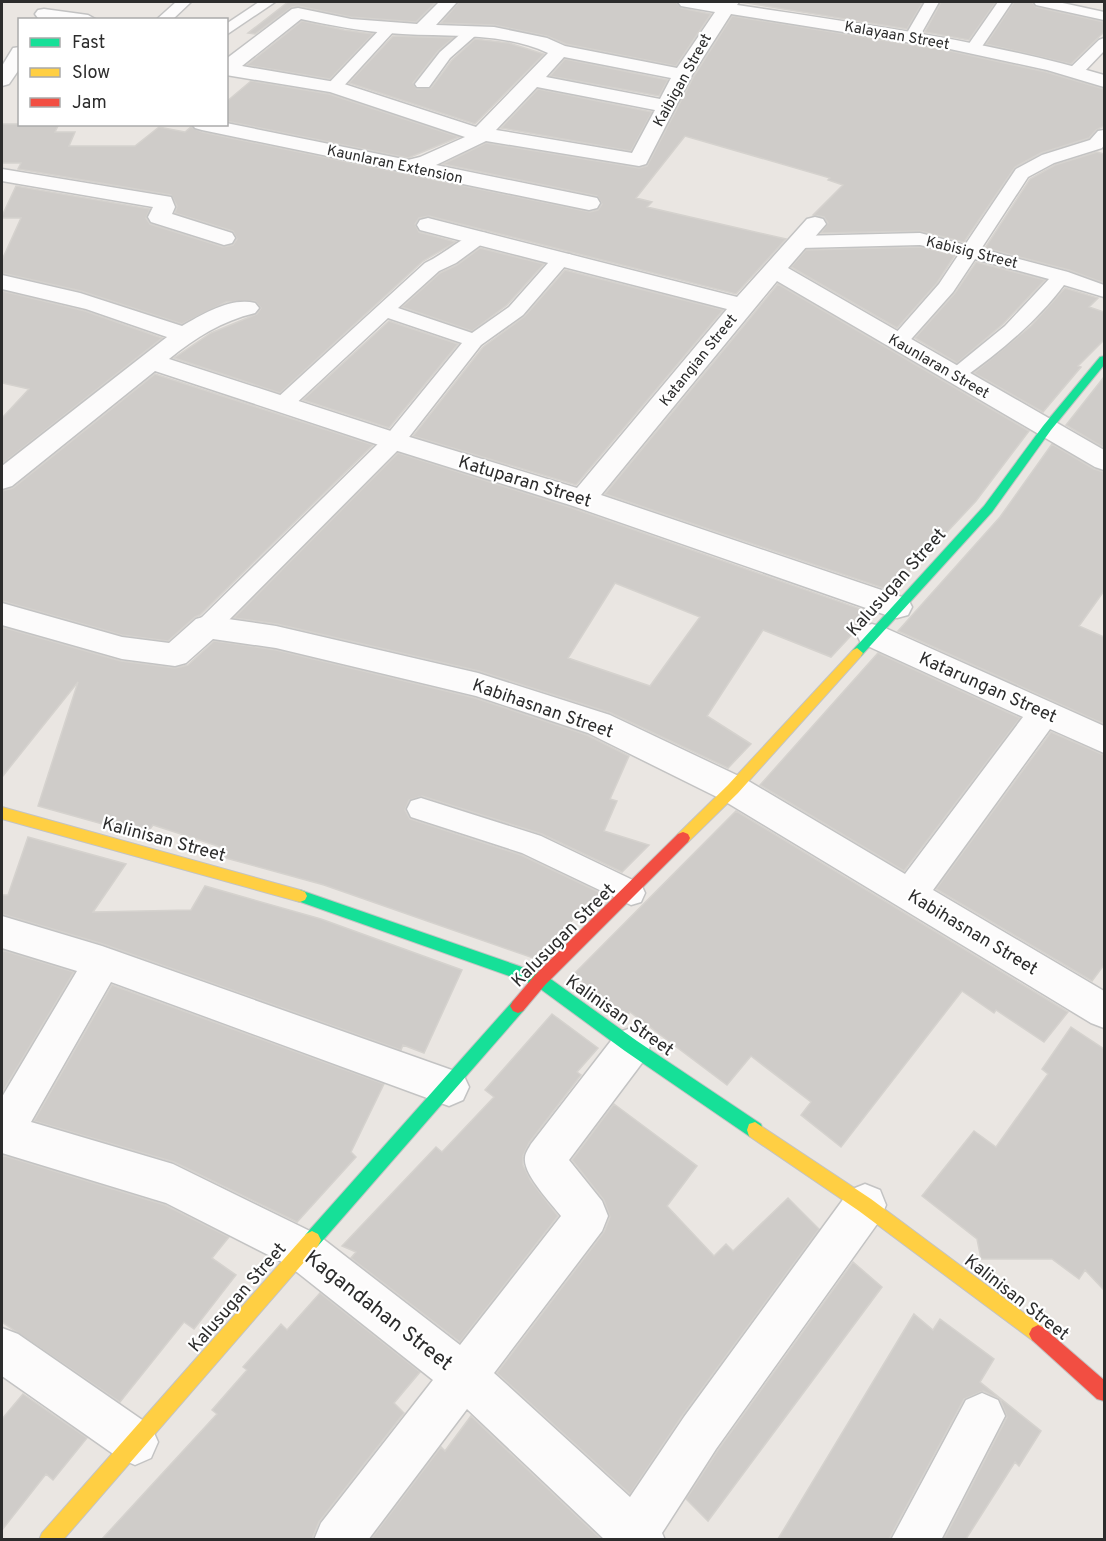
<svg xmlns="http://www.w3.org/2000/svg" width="1106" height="1541" font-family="Overpass,sans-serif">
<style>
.building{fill:#cfccc9;stroke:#d5d2ce;stroke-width:1.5;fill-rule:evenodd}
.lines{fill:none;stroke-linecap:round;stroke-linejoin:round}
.lane-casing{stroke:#c3c3c3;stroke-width:3}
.street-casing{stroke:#c3c3c3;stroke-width:3}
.fast-casing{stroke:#c3c3c3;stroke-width:2}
.slow-casing{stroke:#c3c3c3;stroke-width:2}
.jam-casing{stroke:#c3c3c3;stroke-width:2}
.lane{fill:#fcfbfb;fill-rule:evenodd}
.street{fill:#fcfbfb;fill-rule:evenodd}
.fast{fill:#16e098;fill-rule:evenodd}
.slow{fill:#ffcf43;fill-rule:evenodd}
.jam{fill:#f24e42;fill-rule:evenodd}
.labels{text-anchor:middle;stroke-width:4.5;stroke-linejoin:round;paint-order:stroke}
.far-street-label{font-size:15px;fill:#2c2c2c;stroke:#fff}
.street-label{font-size:18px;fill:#2c2c2c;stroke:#fff}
.near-street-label{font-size:21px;fill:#2c2c2c;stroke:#fff}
</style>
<rect width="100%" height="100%" fill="#eae6e2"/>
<path class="building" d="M288 2H436L416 22 351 17 298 6 292 7 255 34 248 33Z
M459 2H676L681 8 711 14 676 66 566 44 547 36 494 25 441 23Z
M741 2H923L907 29Z
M941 2H996L969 40 925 32Z
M1014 2H1032L1036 7 1104 22V32L1071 64 986 44Z
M732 16 950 51 1046 72 1104 89V126L1096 130 1089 138 1041 153 1015 167 964 242 920 231 821 233 828 223 824 217 813 215 843 185 828 180 830 178 685 136 636 198 652 202 647 207 786 239 736 294 429 216 419 218 415 224 419 232 456 242 423 261 280 393 174 358 211 333 257 314 261 308 255 301 226 302 182 324 81 291 2 273V260L21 218H2V216L16 186 150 209 146 218 150 224 223 247 233 245 237 239 233 231 175 213 177 206 171 195 18 169 21 163H2V124H59L55 132H75L69 146H135L159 127 185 132 191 127 202 132 590 212 598 210 602 204 597 196 443 164 486 143 639 168 647 166 694 76Z
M302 21 344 30 373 34 330 79 247 65Z
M393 36 453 38 438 51 413 83 417 89 431 88 452 60 475 39 509 43 544 54 475 124 349 83Z
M565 59 668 80 659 96 550 76Z
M251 81 329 94 459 137 408 158 226 121V102Z
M538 89 652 112 631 151 501 128Z
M1097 152 1104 154V283L1069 270 985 248 1030 179 1055 165Z
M920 247 955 255 937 283 897 328 791 267 806 250Z
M480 248 544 264 507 305 472 331 402 307 440 273 457 265Z
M976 262 1045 280 1003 324 957 363 915 338 955 293Z
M565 270 723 310 576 485 413 436 483 347 525 316Z
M778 284 1029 431 976 501 892 591 605 494Z
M1065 288 1098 298 1089 307 1104 312V340L1078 366 1081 367 1043 412 974 373 1031 326Z
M2 291 85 311 162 338 2 464V418L29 389 2 383Z
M389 321 458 344 389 428 303 400Z
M155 374 373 445 200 615 195 617 168 641 122 635 2 601V491L13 488Z
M1104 377V448L1066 425Z
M1052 444 1094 469 1104 472V591L1079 626 1104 637V724L898 631 1000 517Z
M398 453 572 508 872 613 831 657 763 630 707 716 751 744 728 768 611 713 479 671 277 624 234 618ZM615 583 700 617 650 686 568 658Z
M2 627 121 661 175 668 188 665 214 641 276 650 475 698 587 735 629 756 610 799 617 801 604 831 649 845 622 872 542 834 422 796 409 800 405 810 410 819 521 855 601 893 533 958 324 885 222 857 227 849 153 825 145 836 38 806 78 682 2 777Z
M878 653 1020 718 904 871 760 785Z
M1051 732 1104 755V965L1092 981 936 889Z
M736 811 1068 1012 1044 1042 996 1010 994 1013 962 991 841 1147 801 1115 811 1102 751 1056 727 1085 630 1012 626 1017 580 984 583 981 571 977Z
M28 837 126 864 93 912 191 910 205 886 321 919 462 970 424 1053 403 1045 401 1050 103 944 2 914V895H8Z
M2 950 74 972 2 1093Z
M112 985 384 1084 351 1152 356 1157 297 1222 174 1162 34 1121Z
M552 1014 598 1048 577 1072 581 1075 529 1143 523 1156V1165L531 1181 558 1216 460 1342 351 1258 356 1252 342 1246 436 1147 442 1152 494 1097 485 1090Z
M1071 1027 1104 1049V1290L1085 1270 1079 1279 1052 1259H981L977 1239 922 1196 974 1131 996 1147 1048 1074 1042 1069Z
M614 1104 697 1166 667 1206 714 1256 726 1244 733 1251 788 1198 819 1229 682 1416 630 1494 497 1373 604 1232 610 1217 604 1200 572 1160Z
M2 1155 165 1205 229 1237 212 1258 236 1275 194 1329 184 1322 120 1402 2 1322Z
M853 1262 882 1287 708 1521 686 1499 718 1450Z
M320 1293 420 1372 394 1403 404 1413 319 1522 312 1539H102L217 1414 212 1410 247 1370 243 1367 281 1324 287 1330Z
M914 1314 933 1330 940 1319 994 1359 980 1382 1041 1431 1019 1466 1015 1462 966 1539H944L1007 1417 1000 1399 983 1391 964 1399 889 1539H778Z
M23 1394 87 1438 53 1480 46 1474 2 1530V1419Z
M471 1416 601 1539H371L441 1447 445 1451Z"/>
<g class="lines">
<defs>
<path id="lane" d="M176 2H191L172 20H156Z
M259 2H275L226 35V24Z
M925 2H939L917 41H907L904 38Z
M998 2H1012L979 51H969L966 48Z
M1034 2H1058L1104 12V20L1036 5Z
M389 24 394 25 396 28 394 31 340 90H328L326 87 328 84 384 25Z
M470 28 475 30 478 33 475 36 450 58 429 87H417L415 84 440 52 465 30Z
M1104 38V51L1081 75H1069L1067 72 1069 69 1099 40Z
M1104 130V145L1102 148 1054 163 1028 177 981 249 1068 272 1104 285V297L1064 285C1036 322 1000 352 962 379L955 381 948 379 945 375 1005 326 1049 279 975 259 953 292 905 346H891L888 342 939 284 959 254 920 245 800 248 793 246 791 242 793 238 800 236 920 233 965 245 1016 169 1042 155 1090 140 1098 131Z
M480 232 486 233 489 237 486 241 456 263 439 271 398 308 472 333 509 307 556 254H570L572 258 523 315 481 345 402 446 216 633 207 636 198 633 195 627 198 621 386 436 462 343 388 318 290 409 283 411 276 409 272 404 276 399 425 263C443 255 463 236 480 232Z
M421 798 541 836 641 884 645 893 641 902 631 905 522 853 411 817 407 809 411 801Z"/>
<path id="street" d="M439 2H457L436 25 494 27 547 38 565 46 677 68 715 12 681 6 678 2H739L737 5C861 24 984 40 1104 75V87L1047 70 950 49 731 14 692 75 646 164 639 166 486 141 436 165 597 198 600 203 597 208 589 210 202 130 195 128 192 124 226 123 408 160 420 157 465 137 330 92 226 75V59L292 9 298 8 351 19 417 24ZM301 19C330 25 359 31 388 33 440 38 499 30 548 53L476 127 341 83 242 66ZM564 57 671 78 660 99 546 77ZM537 87 655 110 632 153 496 130Z
M44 9 88 15 97 20 38 18 35 14 38 10Z
M20 47V68L9 84 2 86V66L13 48Z
M2 169 171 197 175 207 172 214 232 233 235 238 232 243 224 245 151 222 148 217 153 207 2 181Z
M815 217 823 219 826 224 788 268 1104 450V470L1095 467 777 281 601 495 908 599 912 607 908 615 897 618 886 615 573 506 385 447 155 371 12 486 2 489V466L167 337 86 309 2 289V275L80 293 182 326C203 314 231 297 255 303L259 308 255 313C222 321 196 337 169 359L403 435 577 488 727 309 420 230 417 225 420 220 428 218 737 297 807 219Z
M2 603 122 637 169 643 196 619 207 616 276 626 478 673 610 715 745 779 905 874 1023 717 861 643 857 635 861 627 872 624 883 627 1104 726V753L1050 729 933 890 1104 991V1028L1091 1023 721 799 588 733 476 696 276 648 213 639 186 663 175 666 122 659 2 625Z
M2 916 102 946 463 1074 469 1087 463 1100 449 1106 111 982 31 1122 173 1164 318 1235 460 1345 561 1216C551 1203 523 1174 525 1158 525 1153 529 1148 531 1144L617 1033 631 1028 645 1033 650 1046 645 1059 569 1160 602 1201 608 1216 602 1231 494 1373 630 1497 684 1417 850 1190 865 1184 880 1190 886 1205 880 1220 716 1449 662 1533 665 1540H605L467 1409 368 1540H314L321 1523 433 1380 288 1265 166 1203 2 1153V1097L77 971 2 948Z
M2 1328 18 1334 151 1426 158 1442 151 1458 135 1465 119 1458 2 1376Z
M982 1393 998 1400 1005 1416 941 1540H891L966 1400Z"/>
<path id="fast" d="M1104 356V365L1051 430 992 512 861 656H853L851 653 853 650 984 506 1043 426 1100 357Z
M300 890 545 975 637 1041 761 1124 763 1130 761 1136 755 1138 749 1136 625 1051 535 985 295 900 293 896 295 892Z
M518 999 523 1001 526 1006 523 1011 318 1246 312 1249 306 1246 303 1240 306 1234 513 1001Z"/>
<path id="slow" d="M857 648 863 653 861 656 738 793 688 842 683 844 678 842 676 838 678 834 728 785 853 650Z
M2 807 300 890 305 892 307 896 305 900 300 902 2 819Z
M755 1122 871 1199 1044 1328 1047 1334 1044 1340 1038 1343 1032 1340 859 1211 749 1136 747 1130 749 1124Z
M312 1231 318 1234 321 1240 318 1246 63 1540H39L42 1533 306 1234Z"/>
<path id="jam" d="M683 832 688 834 690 838 688 842 545 985 523 1011 518 1013 513 1011 510 1006 513 1001 535 975 678 834Z
M1038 1325 1044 1328 1104 1380V1401L1097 1399 1032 1340 1029 1334 1032 1328Z"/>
</defs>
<use href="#lane" class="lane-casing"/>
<use href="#street" class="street-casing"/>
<use href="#fast" class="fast-casing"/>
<use href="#slow" class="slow-casing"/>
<use href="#jam" class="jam-casing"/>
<use href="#lane" class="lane"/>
<use href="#street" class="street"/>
<use href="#fast" class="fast"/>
<use href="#slow" class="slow"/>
<use href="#jam" class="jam"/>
</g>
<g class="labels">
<g class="far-street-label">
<text transform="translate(897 35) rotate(10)" y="5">Kalayaan Street</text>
<text transform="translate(682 80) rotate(-61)" y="5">Kaibigan Street</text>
<text transform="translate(395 164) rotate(12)" y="5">Kaunlaran Extension</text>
<text transform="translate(972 252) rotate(14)" y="5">Kabisig Street</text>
<text transform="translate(698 360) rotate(-51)" y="5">Katangian Street</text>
<text transform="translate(939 366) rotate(30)" y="5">Kaunlaran Street</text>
</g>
<g class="street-label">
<text transform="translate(525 481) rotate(17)" y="6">Katuparan Street</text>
<text transform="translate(896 582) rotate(-48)" y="6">Kalusugan Street</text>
<text transform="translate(988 687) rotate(24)" y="6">Katarungan Street</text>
<text transform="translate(543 708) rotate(19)" y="6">Kabihasnan Street</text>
<text transform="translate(164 839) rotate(15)" y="6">Kalinisan Street</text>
<text transform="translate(973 932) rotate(31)" y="6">Kabihasnan Street</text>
<text transform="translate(563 935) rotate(-45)" y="6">Kalusugan Street</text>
<text transform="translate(620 1015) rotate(35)" y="6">Kalinisan Street</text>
<text transform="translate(237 1297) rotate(-49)" y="6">Kalusugan Street</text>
<text transform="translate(1017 1297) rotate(38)" y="6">Kalinisan Street</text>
</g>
<g class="near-street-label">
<text transform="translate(379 1310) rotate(38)" y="7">Kagandahan Street</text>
</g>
</g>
<rect width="1106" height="1541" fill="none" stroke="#2c2c2c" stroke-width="6"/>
<rect x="18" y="18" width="210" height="108" fill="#ffffff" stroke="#ababab" stroke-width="1.5"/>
<rect x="30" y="38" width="30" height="9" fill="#16e098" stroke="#ababab" stroke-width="1.5"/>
<text x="72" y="48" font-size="18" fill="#2c2c2c">Fast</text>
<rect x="30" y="68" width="30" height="9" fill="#ffcf43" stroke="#ababab" stroke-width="1.5"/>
<text x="72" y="78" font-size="18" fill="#2c2c2c">Slow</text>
<rect x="30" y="98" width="30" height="9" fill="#f24e42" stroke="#ababab" stroke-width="1.5"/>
<text x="72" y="108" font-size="18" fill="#2c2c2c">Jam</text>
</svg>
